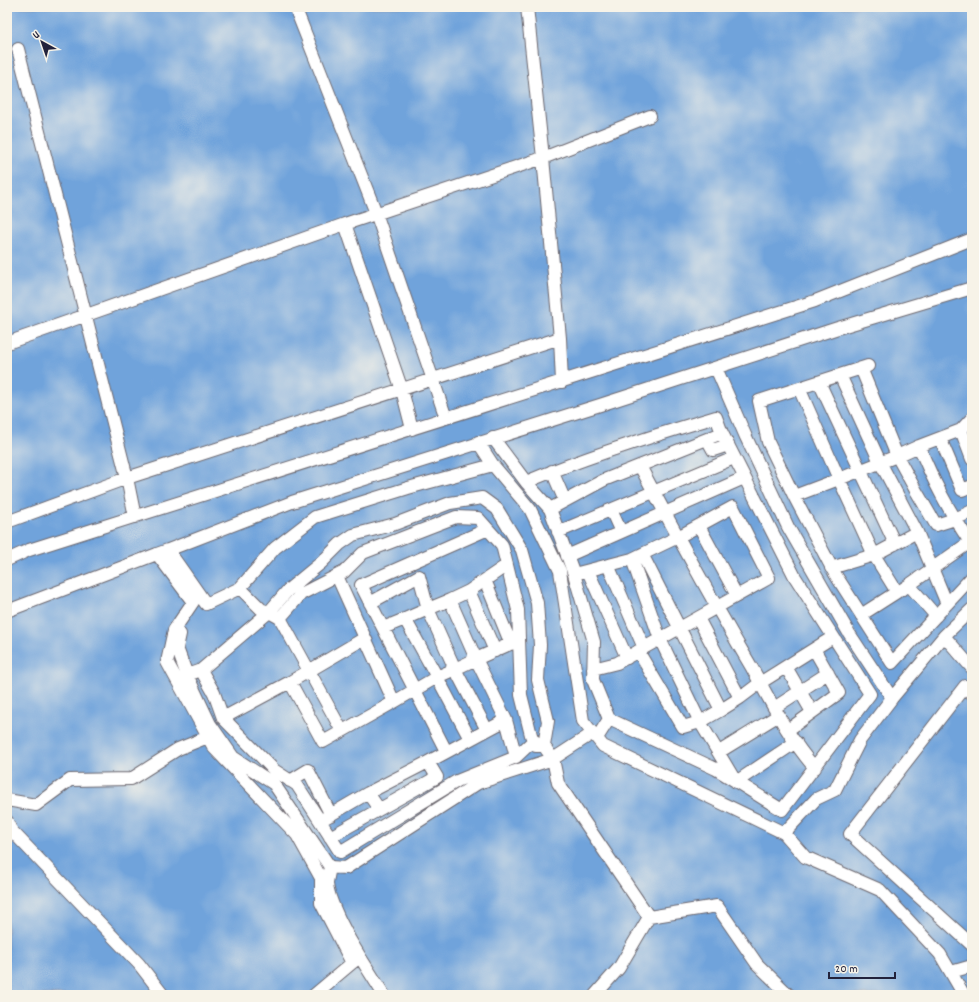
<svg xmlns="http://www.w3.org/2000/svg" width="979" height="1002" font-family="Dekko,sans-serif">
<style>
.water{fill:#6fa3db;stroke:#48628b}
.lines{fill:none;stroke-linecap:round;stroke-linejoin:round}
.lane-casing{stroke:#6b666d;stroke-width:14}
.lane{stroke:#fff;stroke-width:12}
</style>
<rect width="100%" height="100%" fill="#f7f3e8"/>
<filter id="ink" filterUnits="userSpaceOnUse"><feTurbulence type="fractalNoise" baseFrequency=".025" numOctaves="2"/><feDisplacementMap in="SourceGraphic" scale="8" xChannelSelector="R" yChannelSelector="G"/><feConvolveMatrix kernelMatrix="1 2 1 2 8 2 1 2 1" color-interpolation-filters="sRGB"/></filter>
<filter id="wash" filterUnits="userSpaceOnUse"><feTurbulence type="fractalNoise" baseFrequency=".012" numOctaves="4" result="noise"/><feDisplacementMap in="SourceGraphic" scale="16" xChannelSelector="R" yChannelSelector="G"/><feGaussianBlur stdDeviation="0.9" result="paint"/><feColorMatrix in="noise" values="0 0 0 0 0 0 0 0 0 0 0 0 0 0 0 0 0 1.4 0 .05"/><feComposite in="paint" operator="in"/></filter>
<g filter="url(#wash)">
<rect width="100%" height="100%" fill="#f2e4ca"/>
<path class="water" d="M7 7H972V995H7Z"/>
</g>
<g filter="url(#ink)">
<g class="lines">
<defs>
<path id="lane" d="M295 7 376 213 446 418
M527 7 543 158 650 116
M18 49 127 478 560 338 562 382
M345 224 543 158 560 338
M7 343 345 224 402 390 412 429
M868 366 759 401 768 442 794 496 835 574 892 663 972 577
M716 368 746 437 788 527 849 633 892 698 944 636 972 609
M861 368 897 456 839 479 874 555 917 532
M840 375 880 462 917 532 947 604
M819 382 895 544
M972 418 961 430 972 459
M493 438 526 482 550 509 604 480 722 433 716 417C652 436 588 456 526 482
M940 438 962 490 972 486
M707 439 713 450 728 445
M478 442 493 465 530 509 560 571 583 721 603 746 784 833 816 799 835 790 860 740 892 698
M919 446 961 430
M493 465 408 488 315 517 275 548 240 588 206 604 168 550 292 502 600 405 838 328 972 288
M640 466C676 534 713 602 752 668 771 702 789 739 815 768
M552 471 565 501
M794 496 839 479 799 388
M550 509 574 574 594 642 593 680 609 719 597 738
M611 510 621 532
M7 522 127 478 135 517
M699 526 737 596
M558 532 734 458
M970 542C948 509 934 483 919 446L897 456 915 489 936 525 955 519 972 511
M168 550 157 554 193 602 174 630 167 662 214 748 297 835 321 878V903L352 963 360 957C350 941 327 900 327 882 328 877 329 872 330 867
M642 554 721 710 740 698 698 618
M567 556 744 478
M632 559 660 639 700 722 683 727 638 651
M7 560 29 550 815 301 972 239
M608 565 644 648
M831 568 874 555 897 592 861 615
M588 571 627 658
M574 574 632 559 678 537 733 507 769 578 617 663 593 669
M337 576 394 702 437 677 470 739
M485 580 507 565
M909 585 970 542 972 544
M240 588 261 609 269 612 201 670 214 693 223 718 274 770 297 785 340 852 457 781 516 757 534 740
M903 589 909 585 936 616
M469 591 485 580 511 644
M370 603 419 576 428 609 450 600
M7 611 157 554
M280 618 342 731
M405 619 428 609 455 669 476 659 450 600 469 591 495 651
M383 628 405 619 437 677 455 669 487 730
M180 634 177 648 187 675
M944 636 972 668
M786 667 812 712
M201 670 187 675 210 724 233 757 274 784 330 867 346 868 478 783 553 759 558 783 649 917 619 968 595 995
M290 682 365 638
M972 694 965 686 850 834 972 945
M740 698 760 683 833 637
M774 708 828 673
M721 710 700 722 736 782 796 742
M223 718 290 682 323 742 394 702
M609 719 716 769 782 810 870 694 795 577 722 433
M788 730 839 693 814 649
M544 746H536L531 735 521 695 518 610 502 545 478 518 456 517 363 553 344 572 301 594 280 618 269 612 288 590 322 562 340 544 353 535 395 524 450 503 482 498 497 509 522 550 537 603 540 645 538 680 548 721 544 746 553 759 593 733
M446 751 361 585 488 529
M719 752 779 715
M516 757 506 720 476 659 519 640
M428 762 506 720
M290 781 308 770 331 815
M7 800 36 805 70 780 131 779 178 749 208 737
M325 818 368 793
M7 821 11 830 139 964 163 995
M784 833 805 857 880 890 940 954 964 995
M330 837 437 777 428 762 368 793 379 809
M649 917 717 906 757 964 789 995
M360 957 384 995
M951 972 972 966
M314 995 352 963"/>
</defs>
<use href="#lane" class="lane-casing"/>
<use href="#lane" class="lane"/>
</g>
</g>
<rect width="979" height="1002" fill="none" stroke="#f7f3e8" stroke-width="24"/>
<g transform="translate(42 42) rotate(320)" stroke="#f7f3e8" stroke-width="3" paint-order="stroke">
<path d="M0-3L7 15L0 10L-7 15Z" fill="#22223b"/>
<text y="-6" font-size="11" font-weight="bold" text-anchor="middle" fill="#22223b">U</text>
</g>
<path d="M829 972v6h66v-6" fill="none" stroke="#22223b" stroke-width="2"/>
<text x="835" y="972" font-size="12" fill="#22223b" stroke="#f7f3e8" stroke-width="3" paint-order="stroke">20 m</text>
</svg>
